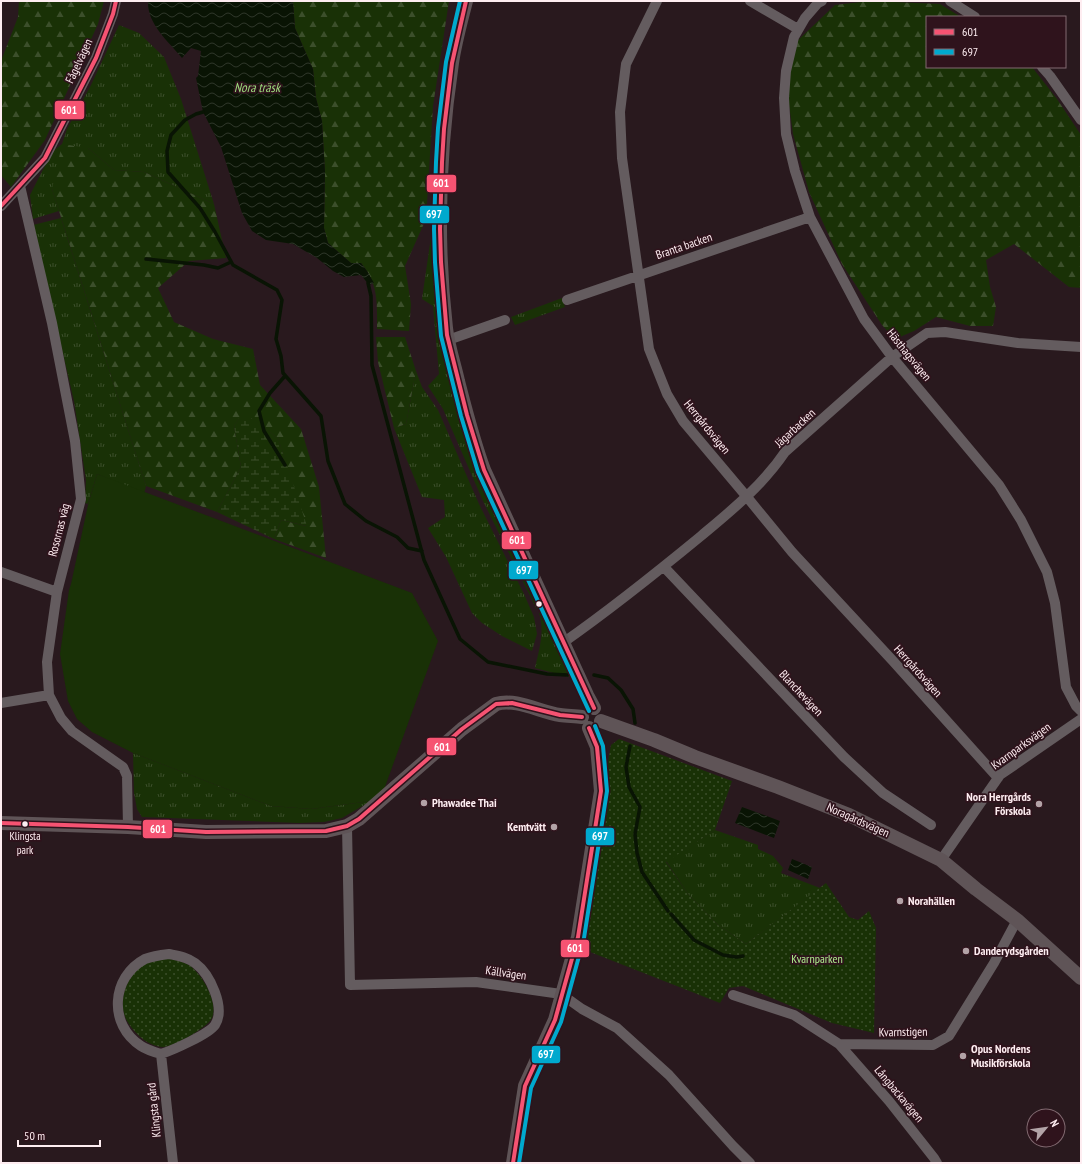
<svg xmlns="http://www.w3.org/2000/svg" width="1082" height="1164" font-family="'PT Sans Narrow',sans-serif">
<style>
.grass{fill:url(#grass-tufts)}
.forest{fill:url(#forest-firs)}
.wetland{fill:url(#wetland-marsh)}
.park{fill:url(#park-dots)}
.pitch{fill:#193106}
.water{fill:url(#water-waves)}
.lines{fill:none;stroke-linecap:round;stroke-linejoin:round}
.stream{stroke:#091404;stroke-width:3.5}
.street{stroke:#645c5f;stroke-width:10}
.secondary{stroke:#5f5457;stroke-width:14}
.bus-1-casing{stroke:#2f131c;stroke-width:7}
.bus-2-casing{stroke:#2f131c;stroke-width:7}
.bus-1{stroke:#f65372;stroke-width:4}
.bus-2{stroke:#00a9ce;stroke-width:4}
.bus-dot{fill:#feedf1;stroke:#2f131c;stroke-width:1.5}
.poi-dot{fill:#b3a3a7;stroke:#2f131c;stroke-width:1.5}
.labels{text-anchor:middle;stroke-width:3.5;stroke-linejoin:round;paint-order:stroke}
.bus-label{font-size:11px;fill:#feedf1;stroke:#2f131c}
.street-label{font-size:12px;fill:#feedf1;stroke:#2f131c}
.poi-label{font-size:12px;font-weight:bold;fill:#feedf1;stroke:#2f131c;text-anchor:start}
.park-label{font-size:12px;fill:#aeee8e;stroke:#2f131c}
.water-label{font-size:13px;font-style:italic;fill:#9edd7e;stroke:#2f131c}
.line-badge{stroke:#2f131c;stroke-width:1.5}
.badge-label{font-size:11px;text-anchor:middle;font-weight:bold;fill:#fff}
</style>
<defs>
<pattern id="grass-tufts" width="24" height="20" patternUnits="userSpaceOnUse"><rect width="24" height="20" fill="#193106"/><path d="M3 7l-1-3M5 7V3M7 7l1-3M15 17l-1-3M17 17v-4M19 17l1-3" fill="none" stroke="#3c4f2b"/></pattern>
<pattern id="forest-firs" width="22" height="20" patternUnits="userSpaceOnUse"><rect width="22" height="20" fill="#193106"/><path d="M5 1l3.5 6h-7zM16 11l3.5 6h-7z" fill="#3c4f2b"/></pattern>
<pattern id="wetland-marsh" width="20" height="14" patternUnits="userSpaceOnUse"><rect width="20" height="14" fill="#193106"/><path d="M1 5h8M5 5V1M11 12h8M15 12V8" fill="none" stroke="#3c4f2b"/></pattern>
<pattern id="park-dots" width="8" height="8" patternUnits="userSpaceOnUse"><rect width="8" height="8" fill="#193106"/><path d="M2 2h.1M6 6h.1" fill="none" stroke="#3c4f2b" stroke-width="1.8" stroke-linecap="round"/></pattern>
<pattern id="water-waves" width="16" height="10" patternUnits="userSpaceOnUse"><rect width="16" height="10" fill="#091404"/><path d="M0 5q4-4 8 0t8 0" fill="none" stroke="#2e3629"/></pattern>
</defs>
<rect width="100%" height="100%" fill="#29191e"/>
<path class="grass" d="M119 25 139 33 164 57 181 99 214 204 144 172 114 170 88 148 52 189 59 211 33 219 30 195 52 152 62 144 67 129 91 85Z
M434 216 441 332 467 444 485 488 542 606 538 609 536 608 483 501 443 409 428 386 439 374 433 306 422 299Z
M61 218 146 486 144 494 97 474 88 504 85 503 86 480 74 401 33 225Z
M562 298 565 307 515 325 511 317Z
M416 371 422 387 438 410 479 504 524 594 534 617 537 634 532 651 502 636 482 623 472 613 446 557 428 528 445 517 444 500 422 497 394 428 406 424Z
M543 612 573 678 535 668C539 650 545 632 539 613Z
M133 753 271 806 311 809 371 801 342 818 324 822 299 823 142 817 137 809 134 793Z
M715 830 758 845V849L773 856 783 868 781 873 820 888 746 944 718 925 688 894 666 861Z"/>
<path class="forest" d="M19 1H104L98 24 45 140 11 187 1 175V61L18 17Z
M293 1H449L433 106 426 219 405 266 411 304 409 331 377 329C377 304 379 284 361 263H351L328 243 324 228 325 172 322 121 316 98 313 69 295 28Z
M870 1 940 4 961 17H927V67H1032L1057 99 1081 135V288L1069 287 1014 244 986 260 990 287 996 307 993 326H970L936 317 914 331 895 339 882 325 842 264 809 192 793 134 786 82 795 43 835 5Z
M62 144 88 148 114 170 144 172 214 204 226 258 189 261 158 288 174 322 213 339 253 349 260 385 301 429 319 487 326 558 274 539 281 520 306 526 278 438 243 413 234 426 241 467 217 512 146 486 52 189Z
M376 337H405L416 371 406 424 394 428 378 362Z"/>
<path class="wetland" d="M243 412 278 438 307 526 281 520 274 539 217 512 241 467 234 426Z"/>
<path class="park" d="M619 739 732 781 715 830 666 862 688 894 718 925 746 944 826 883 849 917 858 920 869 911 876 928 874 1033 832 1023 743 986 729 988 720 1003 585 950 593 844 611 745Z
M166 958C174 960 182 961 189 965 202 974 219 1003 212 1018 209 1024 199 1030 193 1034 187 1038 170 1047 163 1047 147 1046 133 1032 126 1019 117 1000 127 976 143 965 150 960 158 959 166 958Z"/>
<path class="pitch" d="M97 474 412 593 438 641 382 795 371 801 311 809 271 806 133 753 92 732 77 719 68 701 60 654 69 590 71 584 88 505Z"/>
<path class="water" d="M148 1H293L295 28 313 69 316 98 322 121 325 172 324 228 328 243 351 263H361L367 271 374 283 369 285 361 275 344 277 333 271 317 258 293 244 266 240 252 231 242 213 221 147 203 112 196 78 198 76 201 51 191 48 182 58C168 41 147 24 148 1Z
M742 807 780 821 774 838 735 823Z
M792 859 812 867 808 879 788 870Z"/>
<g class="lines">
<path class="stream" d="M203 112 196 114 185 120 171 135 167 151 168 172 200 208 215 232 233 265 277 290 282 300 276 339 281 356 283 373 321 416 328 461 345 504 366 521 397 537 408 548 422 551
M146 259 204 265 218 268 231 262
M368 283 371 296 372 365 424 560 460 639 488 662 547 674 568 675
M285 465 264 431 259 411 270 393 285 376
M594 675 608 678 621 690 633 709 635 723
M630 746 626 767 629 787 640 807 635 834 637 853 642 872 668 911
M671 914 694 940 723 955 736 957
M737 957 743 956"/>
<path class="street" d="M657 1 626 64 620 112 622 158 649 349 667 394 683 421 747 497 792 552 893 661 998 778
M750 1 798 29
M822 1 818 3 805 18 794 37 786 71 784 98 786 134 795 171 810 217 864 319 892 357 999 485 1021 520 1047 572 1055 603 1066 687 1076 706 1081 711
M950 1 975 17
M1042 67 1050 76 1081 120
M20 186 52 323 75 441 81 499 57 592 47 662 49 695 61 718 72 731 123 767 127 776 128 827
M1 206 45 158 96 58 113 14 116 1
M567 300 810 217
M448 340 505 320
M664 567 844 757 883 793 931 825
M1 572 57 592
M564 642C611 609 656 573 701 536 732 510 762 486 785 452L892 357 927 333 945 332 1018 343 1081 347
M1 703 49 695
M347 826 350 985 476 982 561 994 582 1009 617 1028 669 1075 733 1146 750 1163
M941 860 1000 775 1081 719
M169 954C179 956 187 957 195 963 210 974 226 1008 215 1025 209 1034 173 1050 161 1054 154 1052 147 1050 141 1046 108 1025 111 977 145 959 153 956 161 955 169 954Z
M733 995 794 1015 839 1044 933 1045 949 1036 994 963 1017 920
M839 1044 889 1101 934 1158 937 1163
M161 1054 173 1163"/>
<path class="secondary" d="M466 1C461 21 455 42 452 63 439 150 436 241 446 328 448 346 454 363 458 381 466 412 473 440 484 470L587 695 594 708
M601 721 654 740 695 757 778 787 849 815 941 860 976 889 1017 920 1081 978
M1 823 128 827 206 832 326 831 347 826 359 819 462 729 496 704C516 698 540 712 560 715 567 716 575 716 582 717
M513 1163 525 1086 555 1020 578 937 601 791 597 747 589 728"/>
<defs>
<path id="bus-1" d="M466 1 452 63 444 129 442 162 440 229 441 262 447 335 467 415 484 470 594 708
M1 206 45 158 96 58 113 14 116 1
M1 823 128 827 206 832 326 831 347 826 359 819 462 729 496 704 512 703 560 715 582 717
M513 1163 525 1086 555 1020 578 937 601 791 597 747 589 728"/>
<path id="bus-2" d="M460 1 446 62 438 128 436 162 434 229 435 262 441 336 461 416 478 472 589 711
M519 1163 531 1088 561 1022 584 938 607 791 603 746 595 726"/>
</defs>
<use href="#bus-1" class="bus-1-casing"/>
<use href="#bus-2" class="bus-2-casing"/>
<use href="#bus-1" class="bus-1"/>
<use href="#bus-2" class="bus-2"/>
</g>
<g class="bus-dot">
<circle cx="539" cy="604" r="3.5"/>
<circle cx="25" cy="824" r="3.5"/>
</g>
<g class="poi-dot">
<circle cx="424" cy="803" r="4"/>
<circle cx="1039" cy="804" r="4"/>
<circle cx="554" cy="827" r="4"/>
<circle cx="900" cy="901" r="4"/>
<circle cx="966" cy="951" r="4"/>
<circle cx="963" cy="1056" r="4"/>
</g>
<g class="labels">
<g class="bus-label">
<text x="25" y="840">Klingsta<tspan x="25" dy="14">park</tspan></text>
</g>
<g class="street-label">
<text transform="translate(79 61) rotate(-65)" y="4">Fågelvägen</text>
<text transform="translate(684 246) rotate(-19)" y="4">Branta backen</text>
<text transform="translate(909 355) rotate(51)" y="4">Hästhagsvägen</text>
<text transform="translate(707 427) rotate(51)" y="4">Herrgårdsvägen</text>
<text transform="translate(795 428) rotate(-43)" y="4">Jägarbacken</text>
<text transform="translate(59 530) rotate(-76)" y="4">Rosornas väg</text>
<text transform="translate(918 671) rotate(48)" y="4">Herrgårdsvägen</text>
<text transform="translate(801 693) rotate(47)" y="4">Blanchevägen</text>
<text transform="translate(1021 746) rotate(-36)" y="4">Kvarnparksvägen</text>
<text transform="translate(858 820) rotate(24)" y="4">Noragårdsvägen</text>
<text transform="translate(506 973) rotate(8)" y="4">Källvägen</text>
<text transform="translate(903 1032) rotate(-1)" y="4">Kvarnstigen</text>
<text transform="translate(899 1094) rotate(50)" y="4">Långbackavägen</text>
<text transform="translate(154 1110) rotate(-96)" y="4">Klingsta gård</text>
</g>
<g class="poi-label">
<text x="1031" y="801" text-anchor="end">Nora Herrgårds<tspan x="1031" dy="14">Förskola</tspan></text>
<text x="432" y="807">Phawadee Thai</text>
<text x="546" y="831" text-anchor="end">Kemtvätt</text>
<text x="908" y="905">Norahällen</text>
<text x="974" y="955">Danderydsgården</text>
<text x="971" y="1053">Opus Nordens<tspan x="971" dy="14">Musikförskola</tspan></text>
</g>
<g class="park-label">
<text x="817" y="963">Kvarnparken</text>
</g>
<g class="water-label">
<text x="257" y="92">Nora träsk</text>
</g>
</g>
<g class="line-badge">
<rect x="54" y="100" width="31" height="20" rx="4" fill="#f65372"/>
<rect x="426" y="174" width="31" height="19" rx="4" fill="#f65372"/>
<rect x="419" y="205" width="31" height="19" rx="4" fill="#00a9ce"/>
<rect x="501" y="531" width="31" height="19" rx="4" fill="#f65372"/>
<rect x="508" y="560" width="31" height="20" rx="4" fill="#00a9ce"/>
<rect x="426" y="737" width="31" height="19" rx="4" fill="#f65372"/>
<rect x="142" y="819" width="31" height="20" rx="4" fill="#f65372"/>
<rect x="585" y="827" width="30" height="19" rx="4" fill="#00a9ce"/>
<rect x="560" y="939" width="30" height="19" rx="4" fill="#f65372"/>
<rect x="531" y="1045" width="30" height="19" rx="4" fill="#00a9ce"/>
</g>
<g class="badge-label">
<text x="69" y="114">601</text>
<text x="441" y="187">601</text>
<text x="434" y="218">697</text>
<text x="517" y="544">601</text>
<text x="524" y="574">697</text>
<text x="442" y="751">601</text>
<text x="158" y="833">601</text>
<text x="600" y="840">697</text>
<text x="575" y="952">601</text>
<text x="546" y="1058">697</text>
</g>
<rect width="1082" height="1164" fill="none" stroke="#feedf1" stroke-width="4"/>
<rect x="926" y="16" width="140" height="52" fill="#2f131c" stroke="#826a71"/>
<rect x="934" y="29" width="20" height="6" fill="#f65372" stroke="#826a71"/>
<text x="962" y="36" font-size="12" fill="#feedf1">601</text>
<rect x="934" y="49" width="20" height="6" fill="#00a9ce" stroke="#826a71"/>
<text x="962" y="56" font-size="12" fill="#feedf1">697</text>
<g transform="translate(1046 1128) rotate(61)"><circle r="19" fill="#2f131c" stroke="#826a71"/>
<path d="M0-3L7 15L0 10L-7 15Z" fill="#b3a3a7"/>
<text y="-6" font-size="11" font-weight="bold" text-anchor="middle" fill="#feedf1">N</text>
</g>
<path d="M18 1140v6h82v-6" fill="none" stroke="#feedf1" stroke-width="2"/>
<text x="24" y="1140" font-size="12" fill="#feedf1" stroke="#2f131c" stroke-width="3" paint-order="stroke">50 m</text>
</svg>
